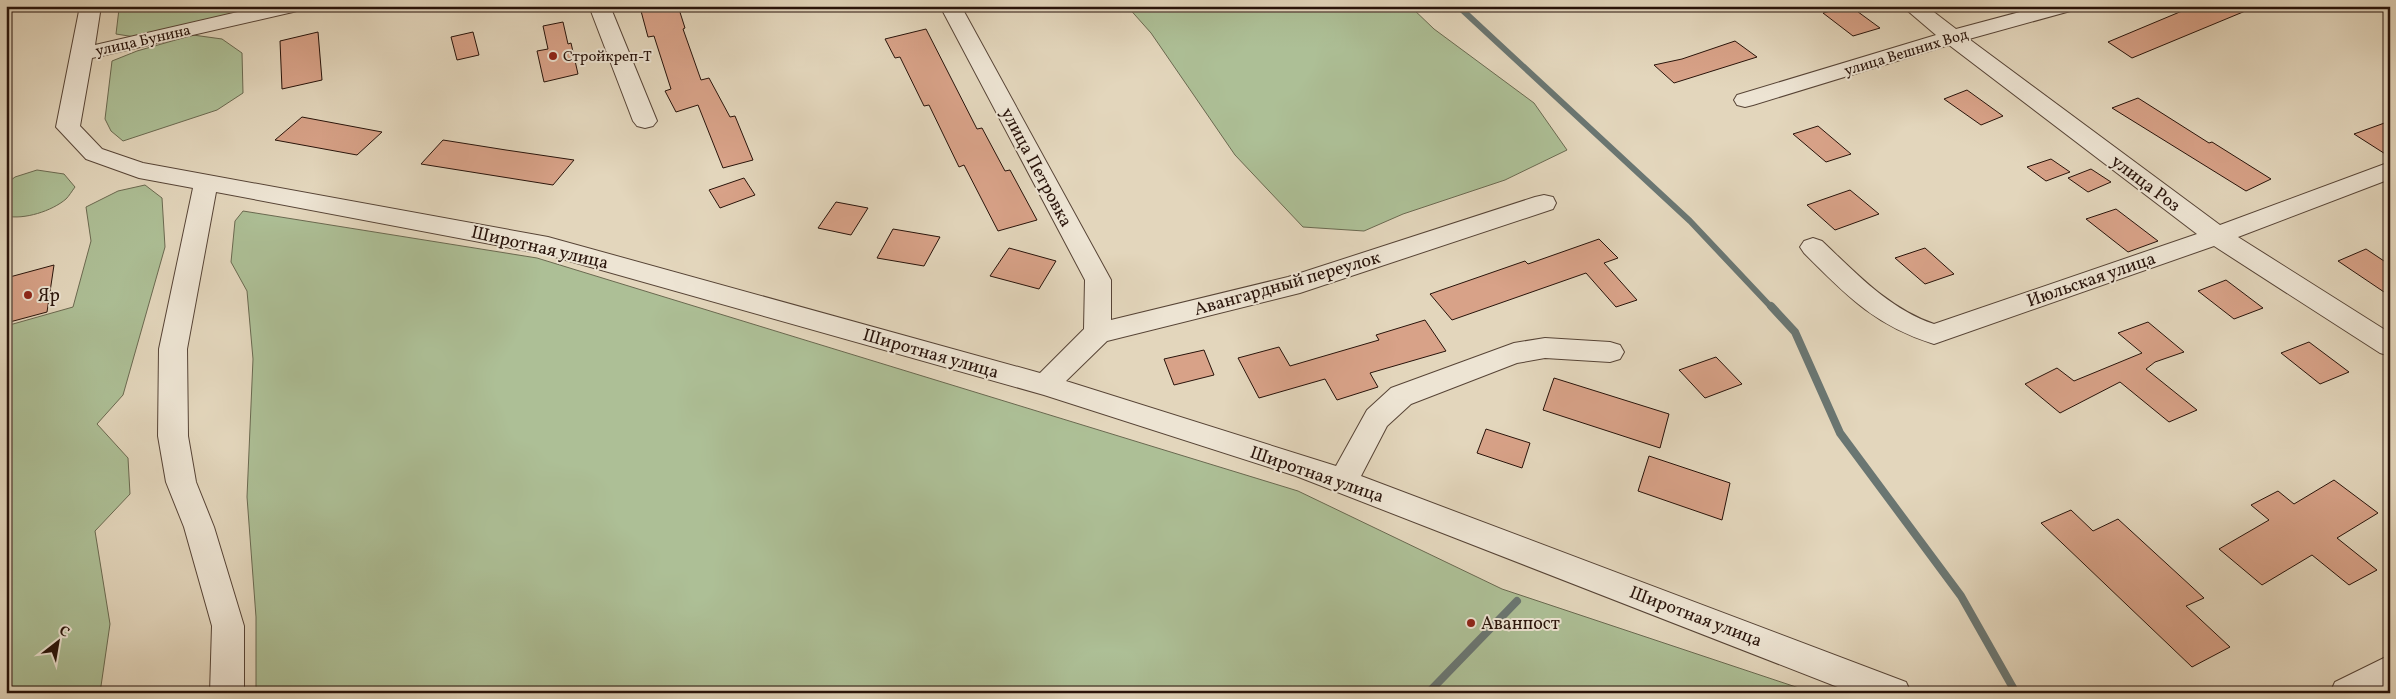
<svg xmlns="http://www.w3.org/2000/svg" width="2396" height="699" font-family="Vollkorn,serif">
<style>
.green{fill:#adbf96;stroke:#6a6950}
.lines{fill:none;stroke-linecap:round;stroke-linejoin:round}
.stream-far1{stroke:#6a7672;stroke-width:6}
.stream{stroke:#6a7672;stroke-width:8}
.building{fill:#d8a288;stroke:#28130a}
.minor-casing{stroke:#574436;stroke-width:2}
.minor{fill:#ede4d3;fill-rule:evenodd}
.poi-dot{fill:#8f2418;stroke:#ede4d3;stroke-width:2}
.labels{text-anchor:middle;stroke-width:4;stroke-linejoin:round;paint-order:stroke}
.far-street-label{font-size:15px;fill:#28130a;stroke:#ede4d3}
.far-poi-label{font-size:15px;fill:#28130a;stroke:#ede4d3;text-anchor:start}
.street-label{font-size:18px;fill:#28130a;stroke:#ede4d3}
.poi-label{font-size:18px;fill:#28130a;stroke:#ede4d3;text-anchor:start}
</style>
<rect width="100%" height="100%" fill="#e3d6bc"/>
<filter id="stains"><feTurbulence type="fractalNoise" baseFrequency=".004" numOctaves="4"/><feColorMatrix values="0 0 0 0 .2 0 0 0 0 .09 0 0 0 0 .02 0 0 0 .5 -.17"/></filter>
<radialGradient id="worn" r=".72"><stop offset=".6" stop-color="#630" stop-opacity="0"/><stop offset="1" stop-color="#630" stop-opacity=".3"/></radialGradient>
<path class="green" d="M122 6H254V11L135 37 116 34 119 9Z
M1127 6H1410L1434 29 1534 103 1567 150 1505 180 1403 214 1364 231 1303 227 1235 155 1151 33Z
M193 35 222 39 242 53 243 93 217 110 123 141 111 131 105 119 112 61 137 51Z
M37 170 64 174 75 187C72 191 69 196 66 199 52 211 24 220 6 216V184L15 177Z
M145 185 162 198 165 247 123 395 97 424 128 458 130 494 95 531 110 624 100 693H6V326L73 307 91 241 86 207 118 191Z
M243 211 537 258 1298 491 1502 589 1814 693H256V617L247 497 253 359 247 291 231 262 235 221Z"/>
<g class="lines">
<path class="stream-far1" d="M1458 6 1690 221 1772 308"/>
<path class="stream" d="M1771 306 1795 332 1840 433 1961 596 2016 693
M1428 693 1517 601"/>
</g>
<path class="building" d="M661 6H678L685 28 683 29 701 80 709 78 730 117 735 116 753 160 723 168 698 105 676 112 665 91 671 89 654 36 648 37 641 11Z
M1850 6 1880 28 1853 36 1823 13Z
M2194 6 2255 7 2132 58 2108 42Z
M563 22 568 44 571 43 578 74 544 82 537 51 548 49 543 26Z
M926 29 977 129 982 128 1005 171 1010 170 1037 220 998 231 964 165 959 167 929 105 924 106 900 57 895 58 885 39Z
M318 32 322 80 282 89 280 41Z
M473 32 479 55 457 60 451 37Z
M1735 41 1757 57 1674 83 1654 65 1682 59Z
M1967 90 2003 116 1981 125 1944 99Z
M2138 98 2209 143 2212 142 2271 179 2246 191 2112 108Z
M302 117 382 132 357 155 275 140Z
M2390 121V157L2354 134Z
M1818 126 1851 154 1826 162 1793 134Z
M443 140 506 150 574 160 553 185 421 164Z
M2051 159 2070 172 2046 181 2027 167Z
M2091 169 2111 182 2088 192 2068 178Z
M744 178 755 195 720 208 709 190Z
M1850 190 1879 214 1835 230 1807 205Z
M836 202 868 208 851 235 818 228Z
M2116 209 2158 241 2128 252 2086 219Z
M893 229 940 237 924 266 877 258Z
M1599 239 1618 258 1604 263 1637 300 1616 307 1586 273 1452 320 1430 294 1525 261 1528 264Z
M1009 248 1056 261 1039 289 990 276Z
M1925 248 1954 274 1925 284 1895 258Z
M2366 249 2390 265V296L2338 261Z
M54 265 47 312 6 323V278Z
M2226 280 2263 308 2234 319 2198 291Z
M1425 320 1446 351 1370 373 1378 387 1337 400 1325 379 1259 398 1238 358 1279 347 1290 366 1379 340 1376 335Z
M2148 322 2184 352 2155 362 2146 369 2197 410 2169 422 2120 382 2060 413 2025 384 2057 368 2074 381 2142 353 2118 333Z
M2309 342 2349 372 2320 384 2281 353Z
M1204 350 1214 375 1174 385 1164 359Z
M1716 357 1742 384 1705 398 1679 370Z
M1554 378 1669 414 1660 448 1543 410Z
M1486 429 1530 443 1522 468 1477 453Z
M1649 456 1730 483 1722 520 1638 491Z
M2334 480 2378 513 2337 538 2377 570 2349 585 2312 555 2262 585 2219 549 2269 520 2251 505 2278 491 2294 504Z
M2071 510 2093 531 2118 519 2204 598 2186 606 2230 647 2192 667 2041 523Z"/>
<g class="lines">
<defs>
<path id="minor" d="M80 6H101L95 45 264 6H303L300 10 293 12 92 58 80 126 102 149 143 163 548 237 1040 373 1084 329 1085 280 940 6H961L1111 280V320L1288 277 1535 197 1544 195 1553 197 1556 203 1553 209 1300 293 1107 341 1066 381 1336 466 1367 410 1391 388 1514 343 1545 338 1610 342 1620 345 1624 352 1620 359 1610 362 1545 358 1517 363 1411 404 1387 426 1361 476 1906 682 1911 693H1853L1296 476 1044 395 548 255 216 192 187 349 188 436 196 482 214 527 244 626V693H210L212 626 184 527 166 482 158 436 159 349 193 188 139 178 86 159 56 127Z
M589 6H610L657 121 653 126 645 128 637 126 633 121Z
M1902 6H1926L1956 29 2042 6H2077L2074 10 1969 39 2220 225 2390 162V179L2238 237 2390 333V356L2380 353 2214 246 1934 344C1875 326 1846 295 1804 253L1800 247 1804 241 1813 238 1822 241C1856 273 1889 309 1934 324L2197 234 1949 45 1753 105 1745 107 1737 105 1734 100 1737 95 1936 35Z
M2390 655V687L2380 693H2330L2335 682Z"/>
</defs>
<use href="#minor" class="minor-casing"/>
<use href="#minor" class="minor"/>
</g>
<g class="poi-dot">
<circle cx="553" cy="56" r="5"/>
<circle cx="28" cy="295" r="5"/>
<circle cx="1471" cy="623" r="5"/>
</g>
<g class="labels">
<g class="far-street-label">
<text transform="translate(143 40) rotate(-13)" y="5">улица Бунина</text>
<text transform="translate(1906 52) rotate(-17)" y="5">улица Вешних Вод</text>
</g>
<g class="far-poi-label">
<text x="563" y="61">Стройкреп-Т</text>
</g>
<g class="street-label">
<text transform="translate(1037 167) rotate(62)" y="6">улица Петровка</text>
<text transform="translate(2146 183) rotate(37)" y="6">улица Роз</text>
<text transform="translate(540 247) rotate(13)" y="6">Широтная улица</text>
<text transform="translate(2091 279) rotate(-19)" y="6">Июльская улица</text>
<text transform="translate(1287 283) rotate(-16)" y="6">Авангардный переулок</text>
<text transform="translate(931 353) rotate(16)" y="6">Широтная улица</text>
<text transform="translate(1317 474) rotate(19)" y="6">Широтная улица</text>
<text transform="translate(1696 616) rotate(21)" y="6">Широтная улица</text>
</g>
<g class="poi-label">
<text x="38" y="301">Яр</text>
<text x="1481" y="629">Аванпост</text>
</g>
</g>
<rect width="2396" height="699" fill="none" stroke="#e3d6bc" stroke-width="25"/>
<rect x="8" y="8" width="2381" height="684" fill="none" stroke="#28130a" stroke-width="2.5"/>
<rect x="12" y="12" width="2371" height="674" fill="none" stroke="#28130a"/>
<g transform="translate(58 642) rotate(31)" stroke="#ede4d3" stroke-width="4" paint-order="stroke">
<path d="M0-4L9 19L0 12L-9 19Z" fill="#28130a"/>
<text y="-8" font-size="14" font-weight="bold" text-anchor="middle" fill="#28130a">С</text>
</g>
<rect width="100%" height="100%" filter="url(#stains)"/>
<rect width="100%" height="100%" fill="url(#worn)"/>
</svg>
